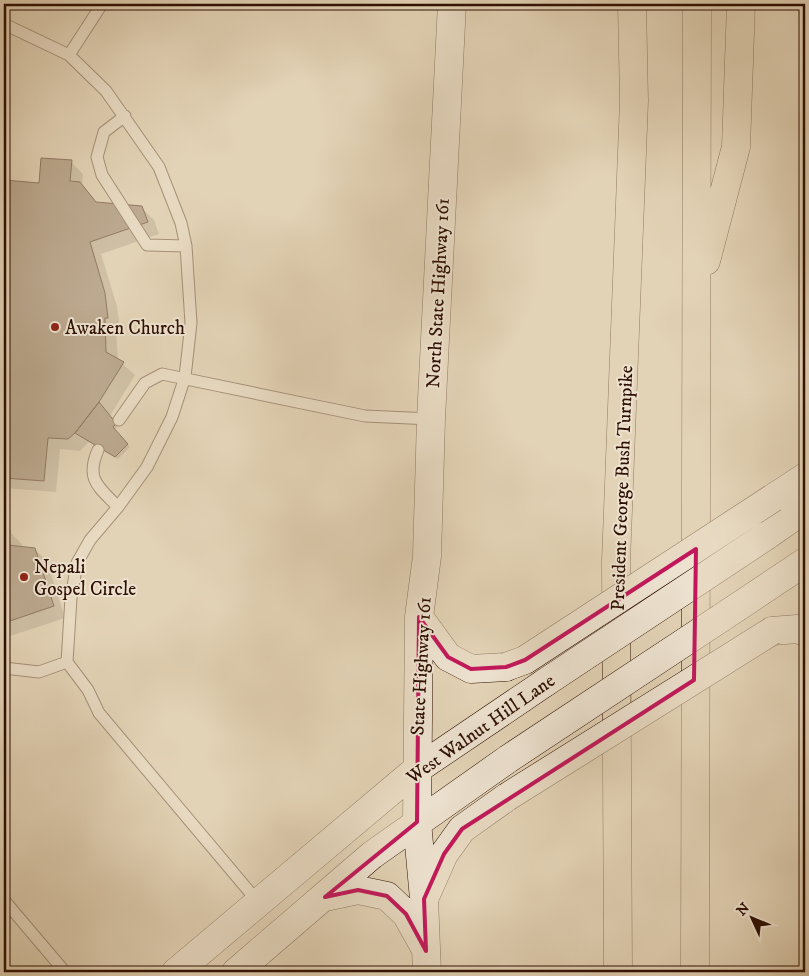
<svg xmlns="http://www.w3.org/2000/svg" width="809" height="976" font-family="'IM FELL DW Pica',serif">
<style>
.shadow{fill:#0003}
.building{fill:#8c755f;stroke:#2e0f00}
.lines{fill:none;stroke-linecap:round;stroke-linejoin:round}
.lane-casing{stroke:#5b402e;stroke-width:13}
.secondary-casing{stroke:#2e0f00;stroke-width:29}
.highway-casing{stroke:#2e0f00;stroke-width:29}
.lane{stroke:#ede2d0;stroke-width:11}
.secondary{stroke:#ede2d0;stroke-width:28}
.highway{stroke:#e3d3b6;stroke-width:28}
.secondary-bridge-casing{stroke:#2e0f00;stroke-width:29;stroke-linecap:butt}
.secondary-bridge{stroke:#ede2d0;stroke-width:28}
.marked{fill:none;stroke:#c2185b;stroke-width:4;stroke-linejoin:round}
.poi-dot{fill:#8f2418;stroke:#ede2d0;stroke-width:2}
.labels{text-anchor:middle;stroke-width:4;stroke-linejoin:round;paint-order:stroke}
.street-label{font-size:19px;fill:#2e0f00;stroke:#ede2d0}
.poi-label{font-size:19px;fill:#2e0f00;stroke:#ede2d0;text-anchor:start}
</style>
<rect width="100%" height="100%" fill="#e3d3b6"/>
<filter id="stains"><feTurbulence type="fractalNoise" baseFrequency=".004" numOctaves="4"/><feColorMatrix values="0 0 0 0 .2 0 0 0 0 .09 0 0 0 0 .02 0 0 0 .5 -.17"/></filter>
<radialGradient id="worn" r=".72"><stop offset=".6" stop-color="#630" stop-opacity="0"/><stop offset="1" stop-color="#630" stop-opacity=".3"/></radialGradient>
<path class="shadow" d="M71 162 83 174 82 186 98 204 141 207 154 220 159 234 101 254 117 306 120 330H116L118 360 135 375 110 416 118 427 114 430 130 447 118 459 89 442 80 451 60 449 56 492 4 488V181L40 184Z
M4 531H9L22 544 21 547 34 549 47 561 65 618 4 638Z"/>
<path class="building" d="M41 158 72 160 70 181 80 182 96 202 142 206 148 222 90 242 105 293 108 318H105L106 352 124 362 99 402 75 433 68 439 48 438 44 481 4 478V180L39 183Z
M99 402 116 423 113 427 128 444 115 457 75 433Z
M4 530H10L8 545 35 548 54 606 4 623Z"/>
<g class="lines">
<defs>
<path id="lane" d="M4 24 69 55 106 91 159 167 181 223 186 246 191 323 185 377 172 417 147 467 118 507 90 540 77 563 71 598 67 662 88 690 99 713 258 902
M69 55 102 4
M125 116 104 132 97 157 102 175 147 245 186 246
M119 420 145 383 162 374 365 416 431 419
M98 450C85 480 99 487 118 507
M4 668 39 672 67 662
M4 900 65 972"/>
<path id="secondary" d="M773 498 805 477
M766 536 805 509
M419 617 448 657 471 669 506 667
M721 618 805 562
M772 631 797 629 805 632
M325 897 358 890 387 896 406 914 424 946
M425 897 444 854 462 829 507 797
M176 972 416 770 546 682
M236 972 372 855 508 759
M427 972 424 899 417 822 419 617 427 556 431 419 452 4"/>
<path id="highway" d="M706 261 736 147 741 4
M618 972 616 561 634 101 632 4
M695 972 697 4"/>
</defs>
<use href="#lane" class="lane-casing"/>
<use href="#secondary" class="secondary-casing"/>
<use href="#highway" class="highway-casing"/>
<use href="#lane" class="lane"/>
<use href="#secondary" class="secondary"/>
<use href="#highway" class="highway"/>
<defs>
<path id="secondary-bridge" d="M506 667 525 660 773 498
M546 682 766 536
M508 759 721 618
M507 797 772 631"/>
</defs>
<use href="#secondary-bridge" class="secondary-bridge-casing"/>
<use href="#secondary-bridge" class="secondary-bridge"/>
</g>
<path d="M0 0H809V976H0ZM696 549 694 680 462 829 444 854 424 899 426 951 406 914 387 896 358 890 325 897 417 822 419 617 448 657 471 669 506 667 525 660Z" fill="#e3d3b6" fill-opacity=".55" fill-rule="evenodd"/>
<path class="marked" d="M696 549 694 680 462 829 444 854 424 899 426 951 406 914 387 896 358 890 325 897 417 822 419 617 448 657 471 669 506 667 525 660Z"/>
<g class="poi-dot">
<circle cx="55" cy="327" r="5"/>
<circle cx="24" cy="577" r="5"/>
</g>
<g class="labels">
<g class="street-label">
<text transform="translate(437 293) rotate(-87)" y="7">North State Highway 161</text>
<text transform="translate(621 488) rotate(-88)" y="7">President George Bush Turnpike</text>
<text transform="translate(420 666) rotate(-87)" y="7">State Highway 161</text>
<text transform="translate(480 728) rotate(-35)" y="7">West Walnut Hill Lane</text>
</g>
<g class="poi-label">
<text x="65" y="334">Awaken Church</text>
<text x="34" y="573">Nepali<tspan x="34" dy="22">Gospel Circle</tspan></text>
</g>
</g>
<rect width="809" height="976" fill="none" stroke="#e3d3b6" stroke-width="20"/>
<rect x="5" y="5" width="799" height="966" fill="none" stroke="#2e0f00" stroke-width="2.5"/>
<rect x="10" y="10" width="789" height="956" fill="none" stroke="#2e0f00"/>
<g transform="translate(752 918) rotate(314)" stroke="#ede2d0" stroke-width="4" paint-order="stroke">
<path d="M0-4L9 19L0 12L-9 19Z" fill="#2e0f00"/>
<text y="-8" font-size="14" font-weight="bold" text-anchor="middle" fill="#2e0f00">N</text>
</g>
<rect width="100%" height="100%" filter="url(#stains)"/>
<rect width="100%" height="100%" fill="url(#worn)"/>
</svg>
